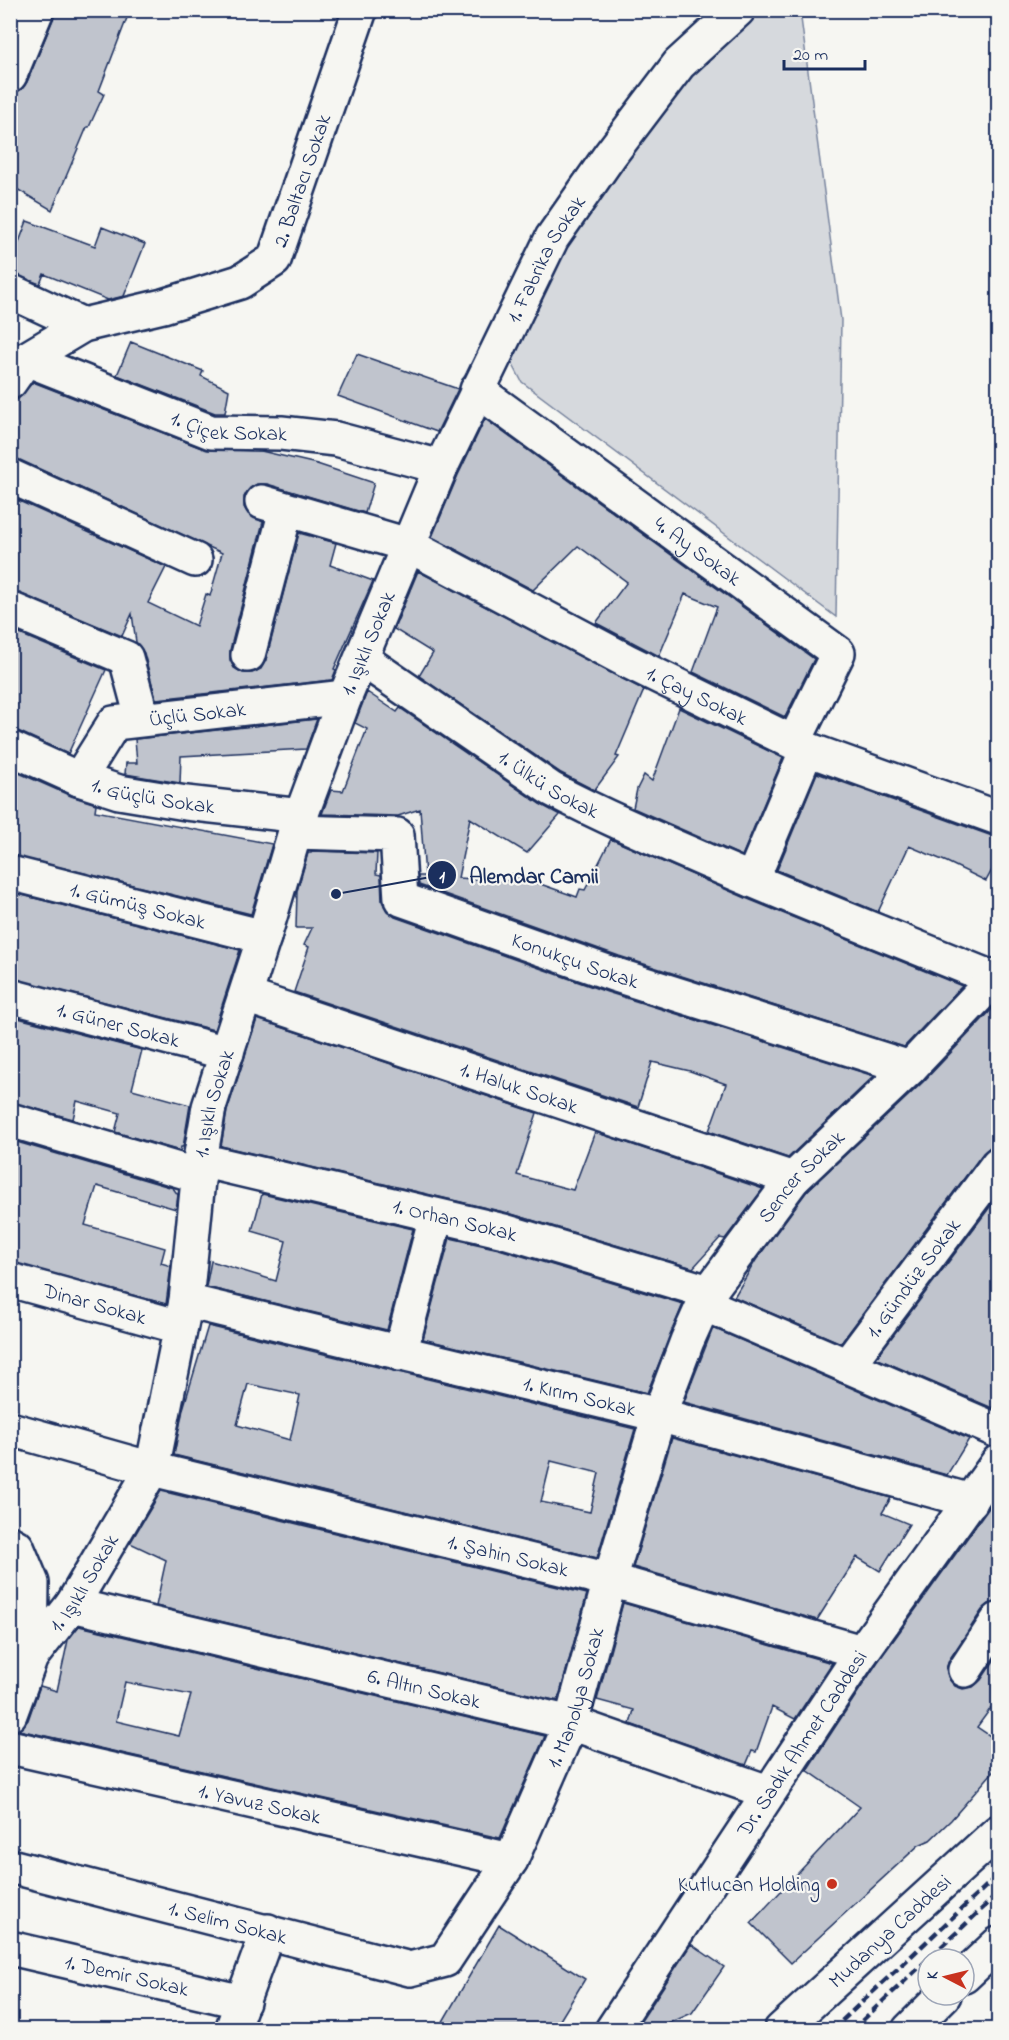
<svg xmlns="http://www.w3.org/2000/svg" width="1009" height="2040" font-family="'Indie Flower',sans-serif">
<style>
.green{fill:#d6d9dd;stroke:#78849e;stroke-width:1.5}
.building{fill:#c0c4cd;stroke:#1b2f5e;stroke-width:1.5;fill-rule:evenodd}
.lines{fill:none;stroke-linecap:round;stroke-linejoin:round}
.minor-casing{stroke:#1b2f5e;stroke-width:38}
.major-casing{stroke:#1b2f5e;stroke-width:38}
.highway-casing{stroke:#1b2f5e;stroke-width:38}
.minor{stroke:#f6f6f2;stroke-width:33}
.major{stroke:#f6f6f2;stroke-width:33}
.highway{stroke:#f6f6f2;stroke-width:33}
.rail{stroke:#1b2f5e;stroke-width:4.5;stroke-dasharray:9 4.5;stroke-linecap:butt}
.poi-dot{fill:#c8321e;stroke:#f6f6f2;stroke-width:2}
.labels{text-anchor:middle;stroke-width:4.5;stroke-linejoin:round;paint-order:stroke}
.street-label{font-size:21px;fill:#1b2f5e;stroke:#f6f6f2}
.poi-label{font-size:21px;fill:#1b2f5e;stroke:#f6f6f2;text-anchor:end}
.leader{fill:none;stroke:#1b2f5e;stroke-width:2}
.callout-dot{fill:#1b2f5e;stroke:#f6f6f2;stroke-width:2}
.mark-label{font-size:18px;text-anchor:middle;font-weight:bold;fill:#fff}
.callout-label{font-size:22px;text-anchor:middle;font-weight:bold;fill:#1b2f5e;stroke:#f6f6f2;stroke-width:4.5;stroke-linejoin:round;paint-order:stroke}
</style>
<rect width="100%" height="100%" fill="#f6f6f2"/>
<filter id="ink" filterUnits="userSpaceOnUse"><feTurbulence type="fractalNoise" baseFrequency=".0167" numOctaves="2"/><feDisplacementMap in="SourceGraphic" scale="12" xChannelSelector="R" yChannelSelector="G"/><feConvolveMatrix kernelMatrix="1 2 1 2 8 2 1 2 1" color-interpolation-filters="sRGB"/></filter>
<g filter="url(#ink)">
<path class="green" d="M750 11H800L841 320 836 617 522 382 510 359 512 335 630 139Z"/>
<path class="building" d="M55 10H130L99 91 104 94 89 127H87L52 210 10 185V100L14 93 22 89 27 82 54 17Z
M27 221 95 246 102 227 145 244 124 296 108 300 44 274 40 284 10 273V266Z
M131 342 203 371 201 376 229 390 225 413H215L117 375Z
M357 354 458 389 437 432 338 396Z
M33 382 204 449 261 451 317 464 374 483 365 513 267 484H257L250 488 244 497V507L248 514 263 522 230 650V660L234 668 243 673H252L261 669 266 660 299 533 336 543 330 565 373 581 334 669 336 670 332 680 156 699 144 653 136 642 132 614 122 636 17 592 10 591V497L166 567 148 603 196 626 206 594 210 596 222 553 18 459 10 458V400L18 399Z
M485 419 814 659 785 717 693 672 717 607 685 594 659 656 596 623 627 582 578 546 533 590 432 537 458 475Z
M418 571 644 690 616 756 619 757 596 788 594 790 561 773 419 676 433 653 394 629Z
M10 630 106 670 68 754 18 731 10 730Z
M367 692 397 712 400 708 540 804 560 815 527 853 470 818 458 878 510 881 512 874 577 897 580 889 585 890 611 839 748 899 962 986 904 1047 619 956 419 885 418 876H425L420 809 398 816 322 814 331 790 343 791 367 729 355 723Z
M679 708 783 758 742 856 633 808 637 789 644 775 652 781Z
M317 719 306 749 181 756 180 783 125 774 126 763H137L135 739Z
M10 769 71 796 96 804 95 811 272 844 251 914 10 855Z
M817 773 992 836H999V857L986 881 947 862 909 846 878 912 777 870Z
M311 851 377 853 376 874 381 875 382 901 387 911 395 917 607 992 874 1076 788 1158 709 1131 726 1084 690 1071 652 1062 638 1107 294 992 309 947 304 945 312 928H296L297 891 308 853H311Z
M10 892 240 950 214 1030 10 978Z
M999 1002V1146L990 1147 983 1153 841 1343 734 1297 756 1260 807 1191 923 1082Z
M10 1016 142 1050 132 1089 190 1105 183 1147H181L180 1151 115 1132 120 1113 77 1101 73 1119 10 1102Z
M257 1019 537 1113 517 1175 573 1190 595 1132 763 1189 725 1239 720 1238 693 1268 508 1213 221 1146 227 1111Z
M10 1140 173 1188 178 1195 176 1209 97 1186 85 1225 165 1248 161 1263 171 1266 166 1304 10 1262Z
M262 1194 413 1229 387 1330 206 1287 211 1261 276 1281 286 1241 252 1231Z
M999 1195V1409L990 1407 876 1358Z
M450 1238 499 1249 683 1304 647 1393 423 1339Z
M208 1326 635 1429 597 1558 174 1455 183 1409ZM248 1384 300 1395 290 1440 237 1425ZM551 1461 599 1473 590 1512 541 1502Z
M713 1328 969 1439 947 1475 684 1402Z
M672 1438 891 1498 882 1513 909 1524 880 1571 857 1557 817 1620 633 1567Z
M161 1491 587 1594 558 1701 156 1606 166 1560 130 1543Z
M999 1494V1601L989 1604 982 1610 949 1660 946 1669 949 1679 955 1686 963 1689 973 1687 981 1680 999 1653V1697L977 1727 999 1742V1765L951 1820 930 1840 919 1845 791 1963 751 1923 860 1807 807 1770 877 1663Z
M623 1603 832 1663 795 1719 772 1707 756 1752 752 1751 746 1765 630 1724 634 1710 597 1700Z
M79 1626 545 1736 500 1838 19 1730 28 1720 40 1686 57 1691 68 1640ZM125 1682 191 1695 179 1736 116 1721Z
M499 1925 585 1979 554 2030H438Z
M691 1944 724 1967 692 2013 654 2030H635Z"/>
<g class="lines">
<defs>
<g id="minor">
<path d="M10 75 37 10"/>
<path d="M10 291 83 325"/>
<path id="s1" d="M26 359 211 432 281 433 336 439 441 467"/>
<path id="s2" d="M10 382 26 359 83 325 163 306 240 282 274 260 360 10"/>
<path id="s3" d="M477 390 838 653 794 742"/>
<path d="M10 476 195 560"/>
<path id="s4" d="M262 502 408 545 627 661 807 749 998 818"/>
<path d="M10 609 126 658 142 718"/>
<path d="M248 655 286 510"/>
<path id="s5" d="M362 659 551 789C606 818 663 842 721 867 812 906 904 942 995 979"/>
<path id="s6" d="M10 748 79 779 119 792 186 803 302 816"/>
<path id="s7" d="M79 779 114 723 345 697"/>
<path id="s8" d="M295 832 397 835 401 899 613 974 910 1068"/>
<path id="s9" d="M10 873 264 937"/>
<path d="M752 880 807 749"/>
<path id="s10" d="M10 996 227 1053"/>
<path id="s11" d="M246 996 793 1179"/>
<path d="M10 1120 199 1176"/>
<path id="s12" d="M200 1160 504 1231 709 1292"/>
<path id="s13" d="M10 1280 180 1327"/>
<path id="s14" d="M186 1301 659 1415 971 1501"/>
<path d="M704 1304 998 1431"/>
<path d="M400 1354 436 1216"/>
<path id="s15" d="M847 1366 998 1164"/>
<path id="s16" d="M10 1429 152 1469 610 1580 862 1652"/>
<path d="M10 1543 17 1547 32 1583 31 1657"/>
<path id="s17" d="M72 1605 571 1723 768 1792"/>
<path d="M965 1670 998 1620"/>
<path id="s18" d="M10 1714 31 1657 72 1605 152 1469 186 1301 200 1160 209 1107 264 937 295 832 345 697 441 467 552 238 610 155 679 64 738 10"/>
<path id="s19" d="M10 1747 511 1860"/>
<path id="s20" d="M10 1866 410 1969 445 1960 511 1860 571 1723 610 1580 659 1415 687 1341 709 1292 793 1179 910 1068 998 975"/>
<path id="s21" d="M10 1948 243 2002"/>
<path d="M232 2030 268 1931"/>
</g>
<g id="major">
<path id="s22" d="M612 2030 862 1652 998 1462"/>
</g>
<g id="highway">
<path d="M964 1976 998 1944"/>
<path id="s23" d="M781 2030 998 1832"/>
<path d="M909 2030 944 1995"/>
</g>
</defs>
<use href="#minor" class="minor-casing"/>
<use href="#major" class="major-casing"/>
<use href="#highway" class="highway-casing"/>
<use href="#minor" class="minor"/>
<use href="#major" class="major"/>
<use href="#highway" class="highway"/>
<path class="rail" d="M832 2030 998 1875
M852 2030 998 1894"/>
</g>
</g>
<circle class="poi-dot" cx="832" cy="1884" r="6"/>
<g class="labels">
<g class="street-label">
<text dy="7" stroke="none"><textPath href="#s2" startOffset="382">2. Baltacı Sokak</textPath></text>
<text dy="7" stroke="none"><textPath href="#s18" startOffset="1566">1. Fabrika Sokak</textPath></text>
<text dy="7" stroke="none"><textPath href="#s1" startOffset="216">1. Çiçek Sokak</textPath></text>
<text dy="7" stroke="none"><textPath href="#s3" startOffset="273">4. Ay Sokak</textPath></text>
<text dy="7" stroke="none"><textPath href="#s18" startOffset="1142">1. Işıklı Sokak</textPath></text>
<text dy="7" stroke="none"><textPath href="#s4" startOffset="478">1. Çay Sokak</textPath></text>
<text dy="7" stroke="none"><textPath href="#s7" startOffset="150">Üçlü Sokak</textPath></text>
<text dy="7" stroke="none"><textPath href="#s5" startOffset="225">1. Ülkü Sokak</textPath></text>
<text dy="7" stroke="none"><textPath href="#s6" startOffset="152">1. Güçlü Sokak</textPath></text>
<text dy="7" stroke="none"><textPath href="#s9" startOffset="132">1. Gümüş Sokak</textPath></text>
<text dy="7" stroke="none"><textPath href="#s8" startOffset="351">Konukçu Sokak</textPath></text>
<text dy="7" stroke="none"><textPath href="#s10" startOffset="112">1. Güner Sokak</textPath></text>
<text dy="7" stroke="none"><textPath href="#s11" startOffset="288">1. Haluk Sokak</textPath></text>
<text dy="7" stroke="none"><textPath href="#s18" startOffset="656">1. Işıklı Sokak</textPath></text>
<text dy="7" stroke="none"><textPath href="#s20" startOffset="1320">Sencer Sokak</textPath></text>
<text dy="7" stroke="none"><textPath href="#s12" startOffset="262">1. Orhan Sokak</textPath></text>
<text dy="7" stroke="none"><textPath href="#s15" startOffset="110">1. Gündüz Sokak</textPath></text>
<text dy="7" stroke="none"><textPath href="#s13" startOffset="88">Dinar Sokak</textPath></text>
<text dy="7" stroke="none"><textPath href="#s14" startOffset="405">1. Kırım Sokak</textPath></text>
<text dy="7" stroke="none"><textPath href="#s16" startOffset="514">1. Şahin Sokak</textPath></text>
<text dy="7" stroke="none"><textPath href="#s18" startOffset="152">1. Işıklı Sokak</textPath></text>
<text dy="7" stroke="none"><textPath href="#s17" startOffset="362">6. Altın Sokak</textPath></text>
<text dy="7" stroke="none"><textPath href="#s20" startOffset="744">1. Manolya Sokak</textPath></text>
<text dy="7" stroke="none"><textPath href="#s22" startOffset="344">Dr. Sadık Ahmet Caddesi</textPath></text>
<text dy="7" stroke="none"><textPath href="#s19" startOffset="256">1. Yavuz Sokak</textPath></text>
<text dy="7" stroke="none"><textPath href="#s20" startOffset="225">1. Selim Sokak</textPath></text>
<text dy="7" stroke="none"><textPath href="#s23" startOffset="147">Mudanya Caddesi</textPath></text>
<text dy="7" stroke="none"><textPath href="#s21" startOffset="120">1. Demir Sokak</textPath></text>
</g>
<g class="poi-label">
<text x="820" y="1891">Kutlucan Holding</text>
</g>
</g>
<path class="leader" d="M336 894L442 875"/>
<g class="callout-dot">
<circle cx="336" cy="894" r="6"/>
<circle cx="442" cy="875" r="15"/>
</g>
<g class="mark-label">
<text x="442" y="882">1</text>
</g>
<g class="callout-label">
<text x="534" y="883">Alemdar Camii</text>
</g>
<rect width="1009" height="2040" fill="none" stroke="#f6f6f2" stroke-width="36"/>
<rect x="18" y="18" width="973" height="2004" fill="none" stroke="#1b2f5e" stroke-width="2" filter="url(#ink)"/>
<g transform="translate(946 1977) rotate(277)"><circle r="28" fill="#f6f6f2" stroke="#9ea6b7" stroke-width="1.5"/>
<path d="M0-4.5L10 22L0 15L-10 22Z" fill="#c8321e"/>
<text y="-9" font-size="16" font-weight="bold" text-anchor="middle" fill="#1b2f5e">K</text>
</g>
<path d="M784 60v9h81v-9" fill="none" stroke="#1b2f5e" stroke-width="3"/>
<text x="793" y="60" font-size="18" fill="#1b2f5e" stroke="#f6f6f2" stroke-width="4.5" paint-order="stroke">20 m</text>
</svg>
